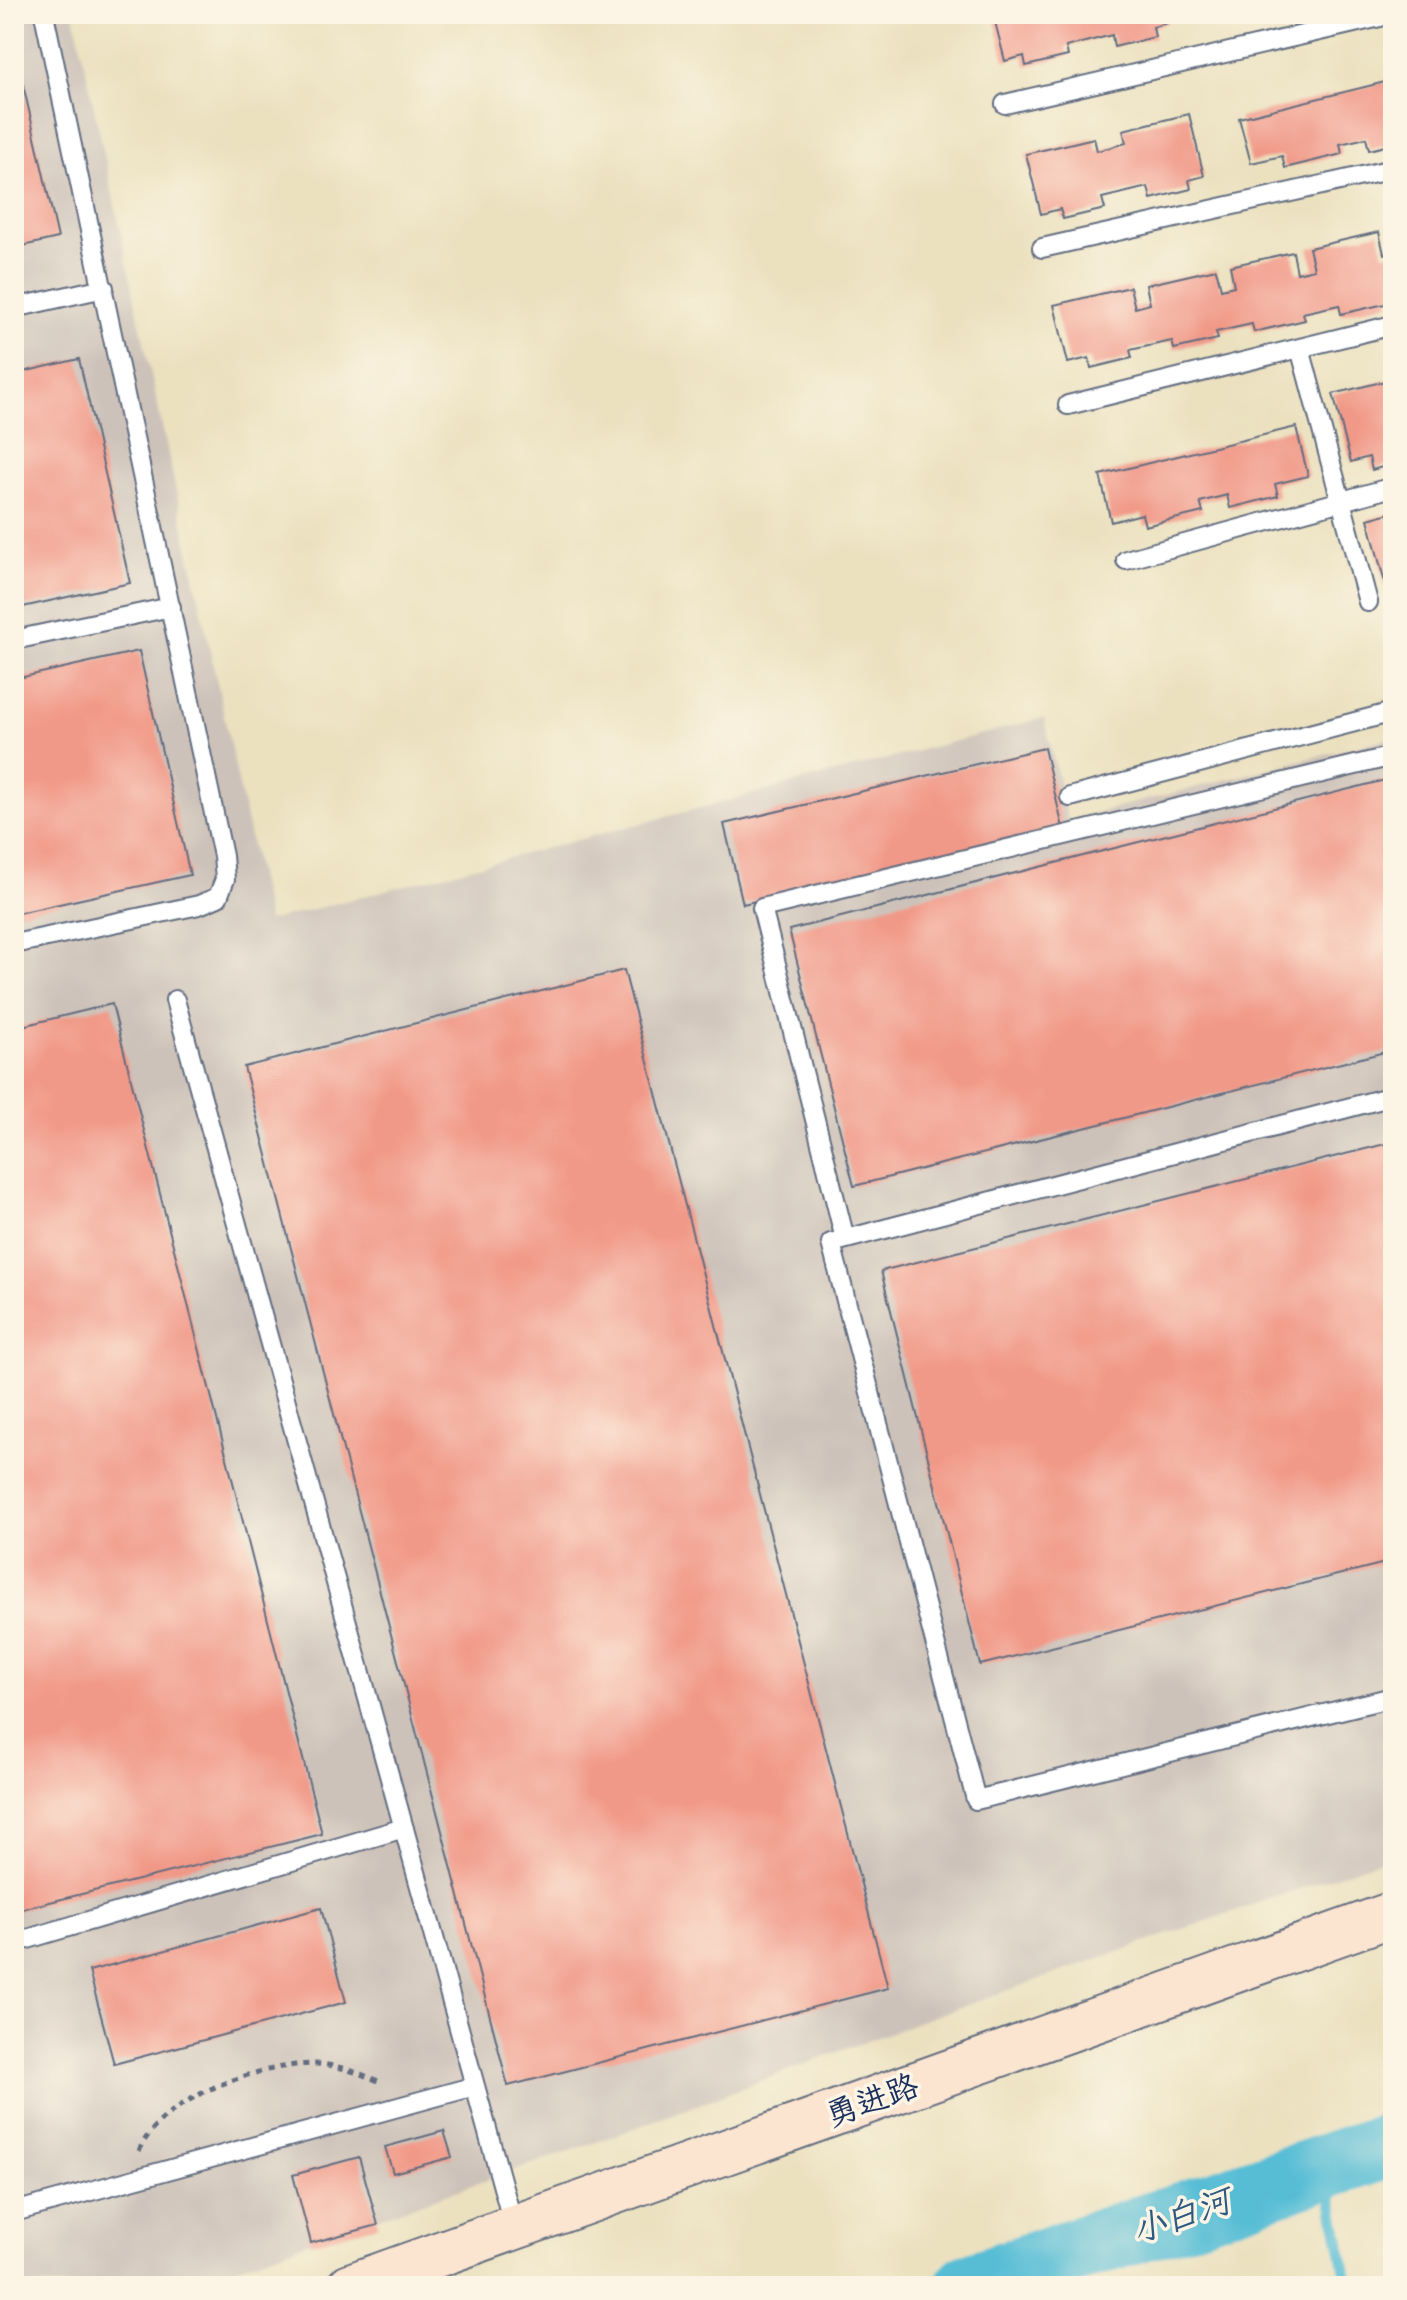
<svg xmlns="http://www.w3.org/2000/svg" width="1407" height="2300" font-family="Dekko,'LXGW WenKai TC',sans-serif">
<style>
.industrial{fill:#cdc2b9}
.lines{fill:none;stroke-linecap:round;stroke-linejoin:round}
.stream{stroke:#57bdd5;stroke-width:11}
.river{stroke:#57bdd5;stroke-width:66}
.building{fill:#f19988}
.lane-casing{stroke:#646d80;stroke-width:22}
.secondary-casing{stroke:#646d80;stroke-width:48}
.path{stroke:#646d80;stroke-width:5;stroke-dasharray:6 6;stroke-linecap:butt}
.lane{stroke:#fff;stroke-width:18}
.secondary{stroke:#fce5d0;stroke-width:44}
.labels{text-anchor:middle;stroke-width:7;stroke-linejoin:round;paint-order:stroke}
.street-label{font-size:32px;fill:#1b2f5e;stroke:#fcf5e5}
.water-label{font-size:34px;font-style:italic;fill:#2d5a82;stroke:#fcf5e5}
</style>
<rect width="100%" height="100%" fill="#fcf5e5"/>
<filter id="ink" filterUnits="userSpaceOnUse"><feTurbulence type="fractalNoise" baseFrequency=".0125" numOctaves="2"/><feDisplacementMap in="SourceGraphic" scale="16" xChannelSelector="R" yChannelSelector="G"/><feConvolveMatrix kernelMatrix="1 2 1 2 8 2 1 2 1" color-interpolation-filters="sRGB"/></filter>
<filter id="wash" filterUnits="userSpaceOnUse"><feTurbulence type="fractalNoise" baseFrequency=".006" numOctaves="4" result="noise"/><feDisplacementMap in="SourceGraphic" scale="32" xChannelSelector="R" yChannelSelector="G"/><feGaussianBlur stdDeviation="1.8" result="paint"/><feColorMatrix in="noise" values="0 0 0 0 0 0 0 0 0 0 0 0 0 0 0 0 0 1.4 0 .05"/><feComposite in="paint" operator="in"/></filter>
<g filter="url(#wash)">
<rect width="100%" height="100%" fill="#ebe1bf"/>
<path class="industrial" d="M14 14H74L268 921 1044 718 1068 820 1393 737V1856L926 2019 616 2135 182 2286H14Z"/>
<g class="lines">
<path class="stream" d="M1325 2166 1348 2286"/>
<path class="river" d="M969 2286 1393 2144"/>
</g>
<g id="blocks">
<path class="building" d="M993 14H1165L1167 23 1153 27 1155 37 1114 47 1112 35 1066 47 1068 56 1026 66 1024 56 1005 61Z
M1236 14H1266L1267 15 1238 22Z
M15 49 58 238 14 248V50Z
M1393 80V144L1369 150 1366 138 1340 144 1342 154 1285 168 1282 156 1251 163 1239 118Z
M1189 114 1204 176 1189 180 1191 189 1151 199 1148 187 1102 198 1105 209 1063 219 1060 209 1041 214 1026 154 1094 138 1097 151 1126 143 1123 130Z
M1379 232 1384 254 1393 252V295L1387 296 1389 303 1341 314 1339 305 1303 313 1305 320 1254 332 1252 324 1216 332 1218 339 1174 349 1172 341 1130 350 1132 358 1091 368 1089 358 1068 363 1054 305 1130 287 1135 308 1150 304 1146 285 1216 269 1221 289 1234 286 1230 266 1293 252 1297 273 1314 269 1309 248Z
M79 359 130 583 14 609V374Z
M1393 379V464L1372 470 1369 457 1351 462 1333 394Z
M1296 427 1308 476 1275 484 1278 496 1230 508 1227 495 1200 502 1203 512 1145 526 1142 514 1111 522 1100 475Z
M1393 512V585L1386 587 1368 519Z
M139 651 190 875 14 914V679Z
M1044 748 1063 828 743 904 724 824Z
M1393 778V1050L854 1186 789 930Z
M624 970 888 1988 508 2086 244 1067Z
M112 1004 322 1834 14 1911V1028Z
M1393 1142V1561L980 1665 881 1271Z
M321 1908 346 2002 114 2064 89 1971Z
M444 2131 452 2157 393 2173 385 2147Z
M359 2157 378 2225 311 2243 293 2175Z"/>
</g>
</g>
<g filter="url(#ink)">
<use href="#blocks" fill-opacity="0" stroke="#646d80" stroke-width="2"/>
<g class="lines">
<defs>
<path id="lane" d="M1005 104 1393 14
M1042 248 1393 169
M14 308 104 288
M1300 348 1368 602
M1068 405 1393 325
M1126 560 1393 487
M14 640 171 607
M1070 797 1393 712
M14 944 199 905 218 897 225 879 223 856 44 14
M175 1000 514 2227
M1393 1096 831 1243 976 1800 1393 1697
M845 1239 762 908 1393 756
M14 1943 404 1828
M14 2212 475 2086"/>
<path id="secondary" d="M350 2286 1393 1914"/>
</defs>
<use href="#lane" class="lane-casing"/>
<use href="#secondary" class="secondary-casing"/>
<path class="path" d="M139 2151C162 2096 261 2064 315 2064 337 2064 361 2074 381 2082"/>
<use href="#lane" class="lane"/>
<use href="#secondary" class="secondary"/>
</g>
</g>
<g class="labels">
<g class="street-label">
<text transform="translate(872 2100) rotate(-20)" y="11">勇进路</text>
</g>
<g class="water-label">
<text transform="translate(1181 2215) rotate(-19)" y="12">小白河</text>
</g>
</g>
<rect width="1407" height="2300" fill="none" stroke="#fcf5e5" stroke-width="48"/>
</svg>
